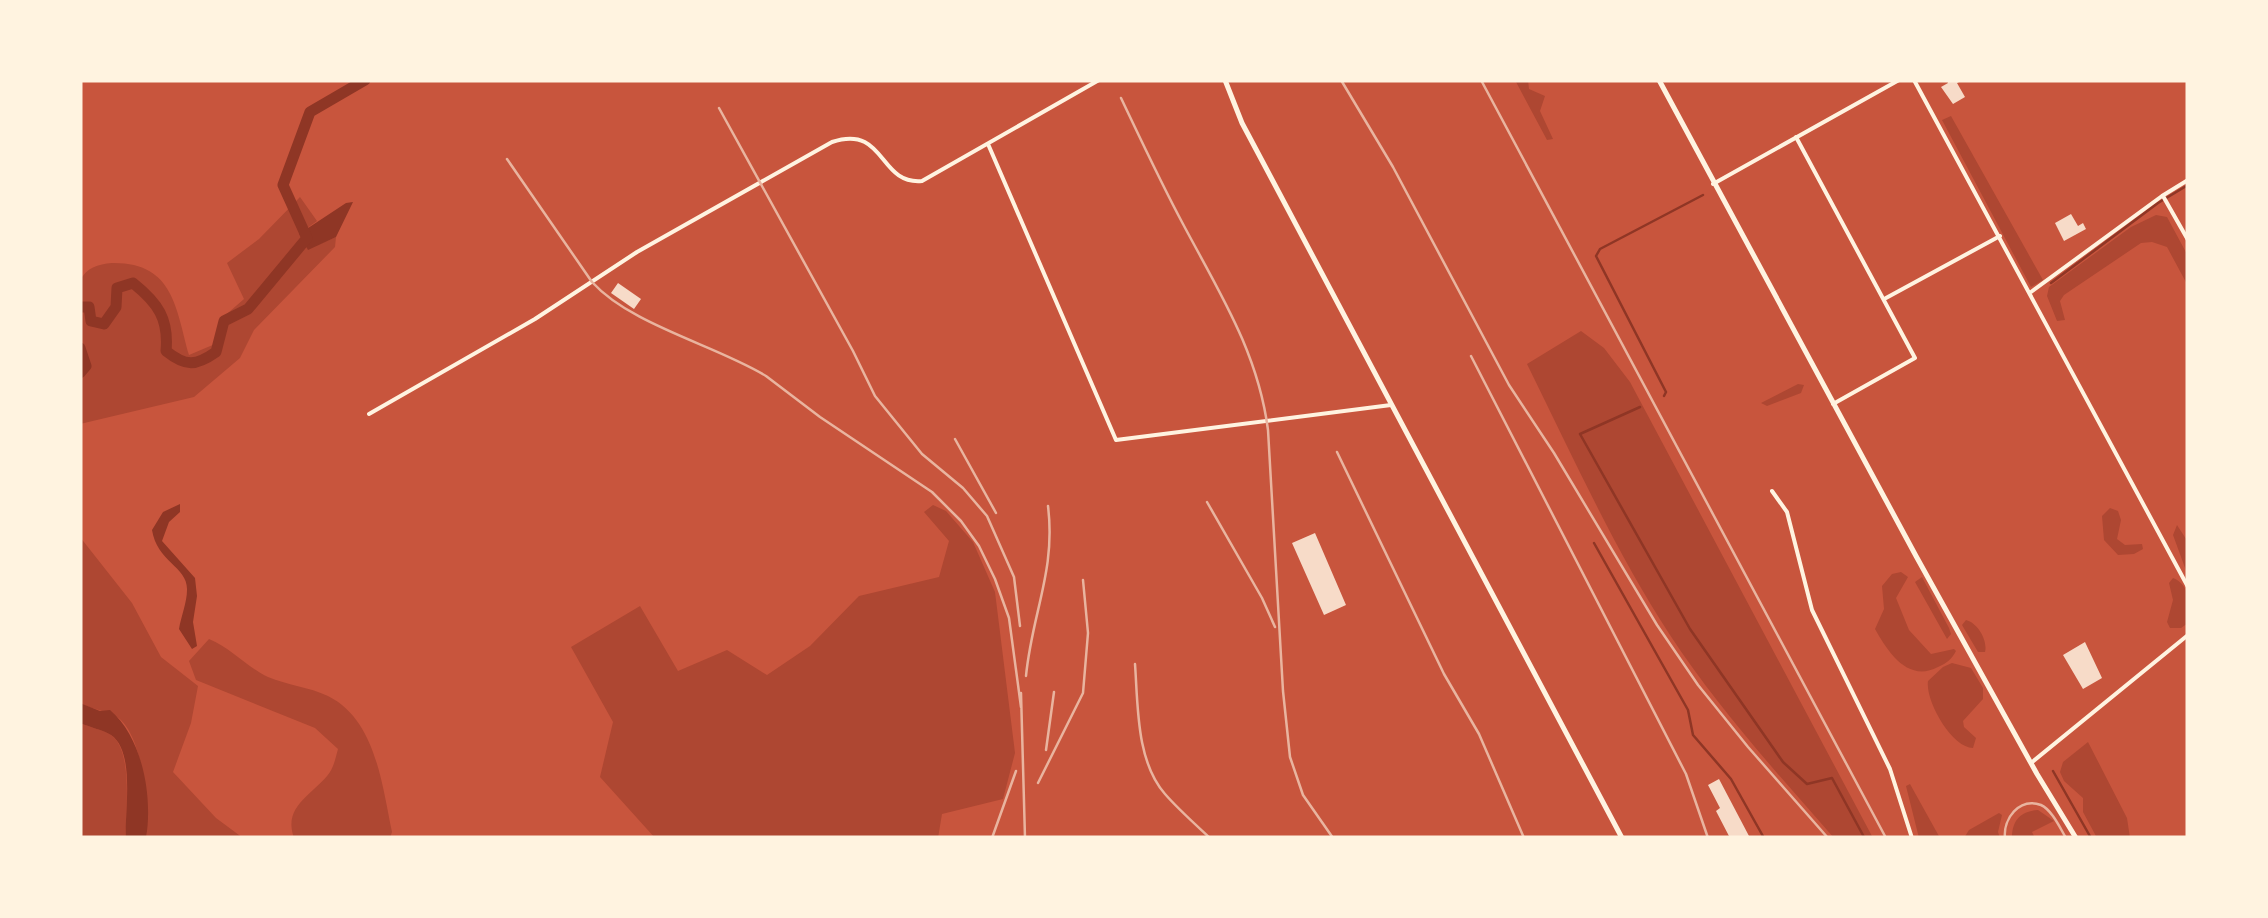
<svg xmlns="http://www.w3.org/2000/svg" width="2268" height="918" font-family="'Fira Sans',sans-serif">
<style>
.green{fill:#ae4732}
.water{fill:#8f3625}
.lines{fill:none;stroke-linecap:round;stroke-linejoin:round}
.stream{stroke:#8f3625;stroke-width:2.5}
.river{stroke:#8f3625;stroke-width:11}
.building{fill:#f7dbc8}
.minor{stroke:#fff3e0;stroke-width:4}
.tertiary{stroke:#fff3e0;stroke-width:4}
.secondary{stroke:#fff3e0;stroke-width:5}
.primary{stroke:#fff3e0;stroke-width:5}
.tram{stroke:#e9b49f;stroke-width:2.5}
.rail{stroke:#e9b49f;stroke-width:2.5}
</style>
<rect width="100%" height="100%" fill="#c8553d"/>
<path class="green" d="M1515 80H1528L1529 89 1545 96 1540 111 1553 139 1547 140Z
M1951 116 2043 280 2031 287 1942 120Z
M300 197 317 221 299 234 308 249 336 237 335 247 254 330 240 358 194 397 80 424V281C86 268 98 264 112 263 174 262 176 309 189 355L215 344 221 319 244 299 227 263 259 239Z
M2156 215 2167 217 2188 256V286L2167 247 2152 242 2141 243 2064 295 2060 301 2065 320 2057 321 2047 296 2049 287 2131 227Z
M1581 331 1604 348 1630 382 1873 838H1834C1777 773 1718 708 1670 635 1614 549 1572 455 1527 364Z
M1798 384 1804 385 1801 393 1767 406 1761 403Z
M933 505 946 511 973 542 995 592 1015 753 1003 799 942 814 938 838H655L600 777 613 722 571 647 640 606 678 671 727 650 767 675 810 646 859 596 939 577 949 541 924 512Z
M2110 508 2118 511 2121 520 2117 539 2125 545 2142 544 2143 549 2134 554 2118 555 2104 540 2102 516Z
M2177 525 2188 542V576L2173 535Z
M80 537 132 603 161 657 198 686 191 723 173 772 216 818 243 838H146C150 810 143 734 117 717 106 711 92 709 80 703Z
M1901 572 1908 577 1896 598 1909 630 1931 654 1954 649 1956 651C1952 659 1947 663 1938 667 1908 683 1888 652 1875 629L1884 609 1882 586 1892 574Z
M1922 577 1949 628 1951 634 1947 639 1915 582Z
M2173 578C2192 586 2188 605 2188 623L2181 628H2170L2167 622 2173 600 2169 583Z
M1966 620C1978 623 1988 641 1985 652H1978L1962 625Z
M209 639C231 648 247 667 268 677 287 685 309 687 328 696 376 720 382 785 392 832L390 838H294C282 805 315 794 330 772 334 766 336 756 338 749L315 728 196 680 189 661Z
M1952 663 1971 668 1983 688V699L1963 721 1964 727 1976 738 1973 748C1952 748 1925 701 1928 681L1943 667Z
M80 723C89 727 103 730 111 735 134 751 125 815 126 838H80Z
M2088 742 2127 818 2130 838H2097L2083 812V798L2064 781 2060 772 2063 762Z
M1910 784 1940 838H1919L1906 786Z
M2038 810 2054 821 2032 832 2035 838H2012C2012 821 2020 811 2038 810Z
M1999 813 2002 815 1998 832 2000 838H1964L1969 830Z"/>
<path class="water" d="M353 202 336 237 308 250 299 234 346 203Z
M180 504V512L169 522 162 541 195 578 197 596 193 622 197 646 192 649 179 629C181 617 187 602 187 590 188 567 157 562 152 530L163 512Z
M80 703 100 711 110 710C143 738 153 798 146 838H126C124 814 136 752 111 735 103 730 89 727 80 723Z"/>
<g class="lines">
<path class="stream" d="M2051 283 2158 203 2188 185
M1664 396 1666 392 1596 256 1600 249 1703 195
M1640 407 1580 434 1690 629 1783 762 1807 784 1832 778 1864 837
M1594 543 1688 710 1693 735 1731 779 1764 838
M2053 771 2091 838"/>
<path class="river" d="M80 307H89L91 321 104 324 116 307 117 288 133 283C158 303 169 319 166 351 186 367 196 366 216 352L224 321 248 309 307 238 283 185 310 112 365 80
M80 348 86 366 80 373"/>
</g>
<path class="building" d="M1947 80H1963L1957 83 1965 97 1953 104 1941 87 1948 83Z
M2071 214 2078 226 2083 223 2086 229 2064 241 2055 223Z
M618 283 641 299 634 309 611 293Z
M1315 533 1346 605 1324 615 1292 543Z
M2085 642 2102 678 2083 689 2063 655Z
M1719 779 1749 836 1744 838H1730L1716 811 1720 808 1708 785Z"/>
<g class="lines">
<path class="minor" d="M1914 80 2188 587
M1796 137 1915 358 1833 404
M988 144 1116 440 1391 405
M2163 196 2188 240
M2031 292 2162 196 2188 180
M1886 298 2000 236
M369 414 535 319 637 252 832 142C886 124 878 185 922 181L1099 80
M1772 491 1787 512 1812 610 1890 769 1912 838"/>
<path class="tertiary" d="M1713 184 1899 80
M2031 763 2188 635"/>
<path class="secondary" d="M1225 80 1242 123 1622 838"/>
<path class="primary" d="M1659 80 1916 556 2037 774 2076 838"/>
<path class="tram" d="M2005 838C2003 819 2019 797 2041 805 2052 810 2060 828 2066 838"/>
<path class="rail" d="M1341 80 1393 167 1509 385 1554 453 1657 625 1698 685 1748 747 1828 838
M1481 80 1886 838
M1121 98C1141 140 1161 183 1183 224 1219 292 1258 352 1268 430L1283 691 1290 757 1303 795 1333 838
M719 108 853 351 875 396 922 454 963 488 987 516 1014 577 1020 626
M507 159 592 282C631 325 715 345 766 376L820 417 932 492 961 521 979 546 995 579 1009 618 1021 707
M1471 356 1686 774 1708 838
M955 439 996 513
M1337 452 1444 674 1479 734 1524 838
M1207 502 1262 598 1275 627
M1135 664C1138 705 1136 761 1165 794 1178 809 1195 824 1210 838
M1026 676C1032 613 1056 571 1048 506
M1021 693 1025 838
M1046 750 1054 692
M1038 783 1083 693 1088 633 1083 580
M992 838 1016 771"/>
</g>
<rect width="2268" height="918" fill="none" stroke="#fff3e0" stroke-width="165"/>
</svg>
